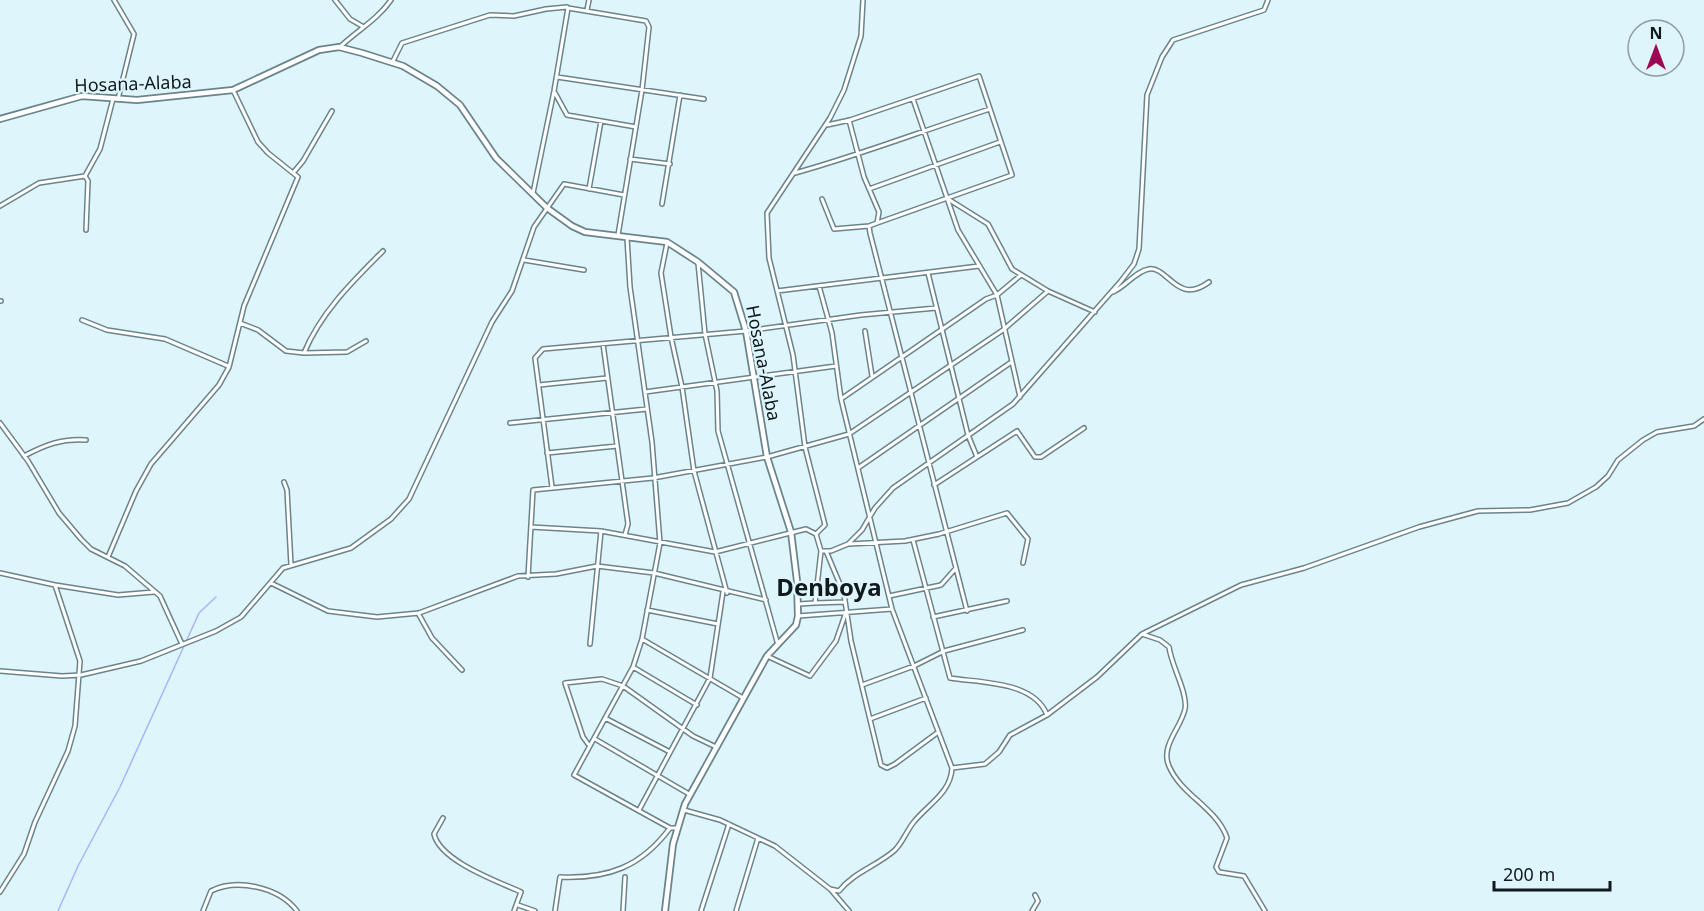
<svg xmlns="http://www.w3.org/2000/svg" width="1704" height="911" font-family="'Noto Sans',sans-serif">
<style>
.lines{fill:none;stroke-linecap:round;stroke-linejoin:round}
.stream{stroke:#a8b5f8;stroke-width:1.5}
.street-casing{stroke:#6b848c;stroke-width:6}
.secondary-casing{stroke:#6b848c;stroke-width:8}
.street{stroke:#fff;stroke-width:3}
.secondary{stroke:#fff;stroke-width:4.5}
.labels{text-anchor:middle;stroke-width:4.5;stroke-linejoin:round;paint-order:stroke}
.street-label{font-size:18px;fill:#101a1d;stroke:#dff5fc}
.district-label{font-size:24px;font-weight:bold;fill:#101a1d;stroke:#dff5fc}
</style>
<rect width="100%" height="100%" fill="#dff5fc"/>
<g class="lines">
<path class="stream" d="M58 911 78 866 120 787 199 613 216 597"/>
<defs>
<path id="street" d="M114 0 134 34 118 99
M335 0 350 19 362 26
M587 10 589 0
M341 46C358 30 378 19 391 0
M392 63 402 43 490 15 514 16 546 9 567 7
M557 77 704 99
M555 93 567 115 636 127
M913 99 958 230 997 295 1020 397
M849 120 864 177 879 212 877 223 869 226 870 233 967 611
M827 125 850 120 979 76 1012 175 877 223
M630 159 670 164
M293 173 303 161 332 111
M795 173C861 155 924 130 990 109
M85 176 100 149 113 99
M589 189 601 121
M869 189 1000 142
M533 193 554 91 568 8 646 21 649 27 642 90 618 235
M822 199 834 229 869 226
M948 199 988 224 1012 269 1048 291 1095 312
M662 204 680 95
M0 206 39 183 85 176 88 181 86 230
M627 238 630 287 652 442 660 543 642 639 633 667 574 775 670 828
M667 243 661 273 671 337 682 387 694 471 727 593
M524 260 584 270
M698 263 705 334 717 391 718 431 778 645
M928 273 968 435 977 457
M819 286 832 333 841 399 892 609
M777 291 979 266
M1113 292C1125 287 1136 271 1149 269 1168 266 1177 306 1209 282
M0 301H1
M82 320 107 330 165 339 228 366
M240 323 258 330 286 351 304 353C321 312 353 281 383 251
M865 331 872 376
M603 344 628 524 625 535
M304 353 347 352 366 341
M539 385 607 378
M645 392 836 366
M841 399 986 299 997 295 1021 275
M0 423 28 461 59 513 81 539 91 549 125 566 160 596 182 644
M510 423 647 409
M547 453 617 446
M24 456C45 445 62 438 86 440
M858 468 1010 363
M284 482 287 490 291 565
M934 485 1017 431 1035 457H1041L1084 428
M552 487 535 358 543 349 746 331 861 315 936 308
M531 527 601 531 715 552 806 529 816 534 821 551H831L848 544 862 530 875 508 893 488 1013 404 1121 281 1134 264 1139 249 1147 95 1162 57 1173 40 1264 10 1268 0
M816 534 825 525 805 447 793 355 769 258 767 213 830 118 844 90 861 36 863 0
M913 540 950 678C981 683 1034 681 1047 715
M849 544 905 541 939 534 1007 513 1028 539 1023 563
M826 551 844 594 851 641 881 765 887 768 895 764 937 733
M108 557 136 491 151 464 219 385 229 367 244 306 298 177 268 153 258 142 233 90
M0 573 55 585 80 661 75 726 68 751 35 822 24 854 0 892
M528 577 533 490 653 478 767 457 849 434 1003 330 1048 291
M271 583 328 611 377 617 419 613 518 576 556 574 597 566 654 573 766 600
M55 585 118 595 154 592
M889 596 941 585 956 568
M815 603 845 602
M799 604 815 603 821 551
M647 610 718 624
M418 613 432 638 462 670
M798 616 892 609 952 768 985 764 999 752 1010 735 1047 715 1097 677 1142 634 1160 640 1169 647C1171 665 1188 693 1185 709 1181 728 1160 746 1169 766 1181 795 1217 808 1227 838L1216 867 1219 872 1244 876 1265 911
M933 617 1007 601
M1142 634 1241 585 1304 568 1419 527 1478 511 1530 510 1568 503 1596 487 1608 476 1618 460 1643 440 1657 432 1694 426 1704 419
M642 639 743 698
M590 644 601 531
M767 656 810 676 836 641 845 615
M633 667 697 705
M0 671 62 676 81 675 141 661 216 631 241 617 283 568 351 548 391 519 409 499 492 322 512 291 534 227 564 184 624 195
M862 685 914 666 944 651 1023 630
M605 718 670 752
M870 719 926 698
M595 739 689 794
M588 744 583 737 565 683 602 679 623 686 693 736 716 747
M639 810 710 678 723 592
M684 810 720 820 775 846 830 889 839 891C854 872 877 866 895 850 903 842 906 832 913 823 927 805 951 793 952 768
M443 818 434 834C440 861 497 881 521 892L514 911
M831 890 849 911
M518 905 535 911
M203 911 211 891C237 878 279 887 297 911
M555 911 560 877C608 879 641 867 670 828H677
M623 911 625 877
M701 911 729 824
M736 911 758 838
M1032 911 1038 901 1035 895"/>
<path id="secondary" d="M0 119 82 96 137 100 233 90 319 50 339 47 362 53 403 66 437 86 460 105 496 158 547 208 572 226 585 232 667 242 698 262 734 292 746 331 767 457 791 532 797 581 798 616 796 625 767 656 685 804 673 844 665 911"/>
</defs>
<use href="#street" class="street-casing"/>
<use href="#secondary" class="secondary-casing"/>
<use href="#street" class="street"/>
<use href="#secondary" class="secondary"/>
</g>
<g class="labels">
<g class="street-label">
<text transform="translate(133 84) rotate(-2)" y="6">Hosana-Alaba</text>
<text transform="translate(763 363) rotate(79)" y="6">Hosana-Alaba</text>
</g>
<g class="district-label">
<text x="829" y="596">Denboya</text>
</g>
</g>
<g transform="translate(1656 48)"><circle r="28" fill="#dff5fc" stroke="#8c9da3" stroke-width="1.5"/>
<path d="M0-4.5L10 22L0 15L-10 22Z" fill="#9d0853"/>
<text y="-9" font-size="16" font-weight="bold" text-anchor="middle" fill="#101a1d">N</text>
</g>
<path d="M1494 881v9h116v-9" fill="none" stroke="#101a1d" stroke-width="3"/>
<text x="1503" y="881" font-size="18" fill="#101a1d" stroke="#dff5fc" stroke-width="4.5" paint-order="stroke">200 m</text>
</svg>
